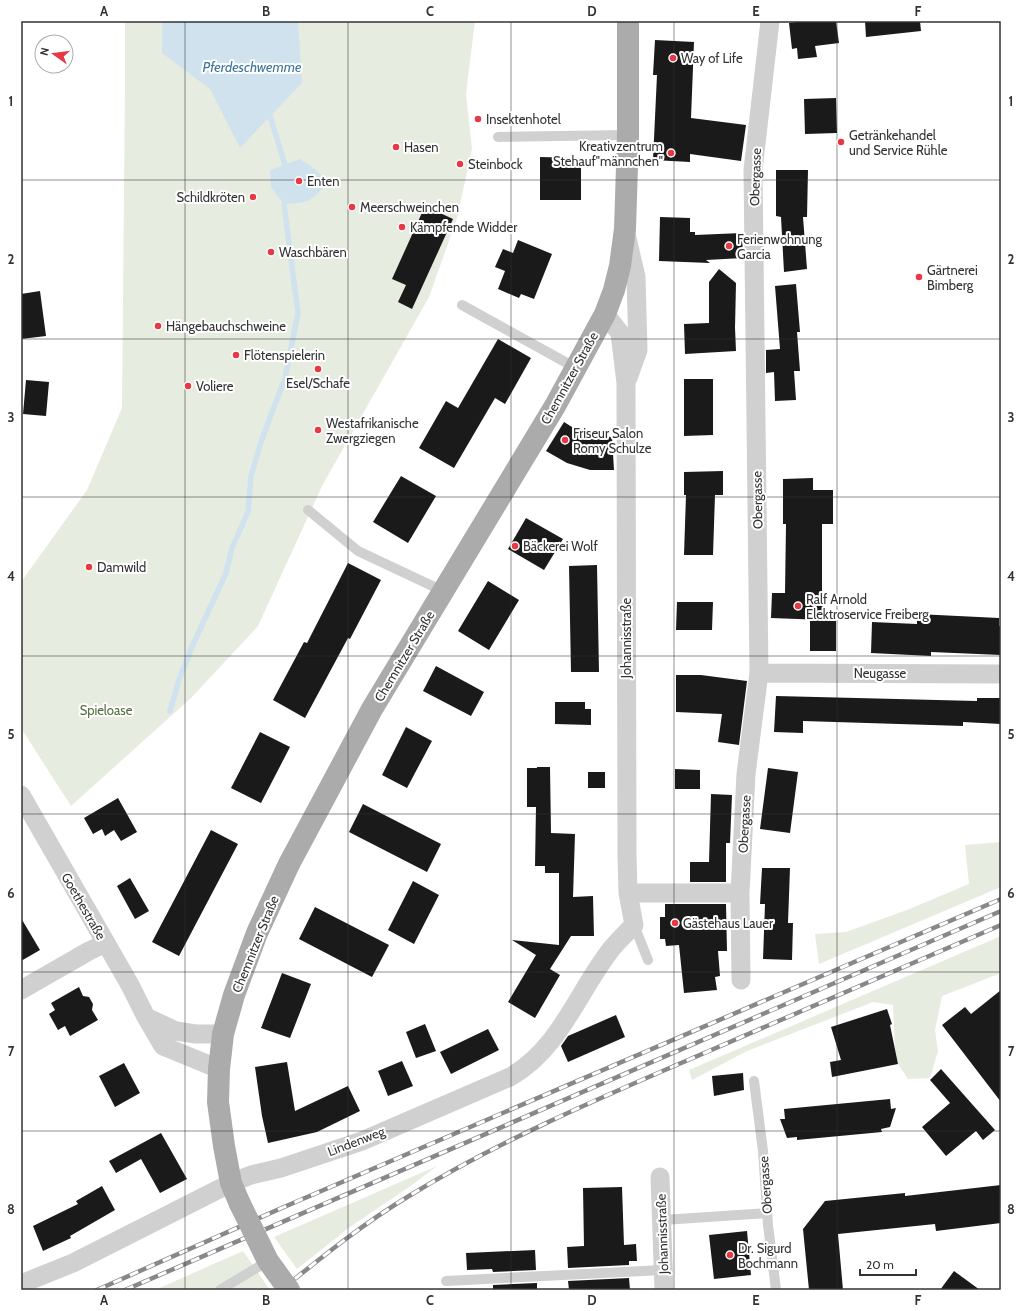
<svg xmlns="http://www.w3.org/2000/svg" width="1022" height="1311" font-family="Cabin,sans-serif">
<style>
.green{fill:#e6ecdf}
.water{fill:#cfe2ee}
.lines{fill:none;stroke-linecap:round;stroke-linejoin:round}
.stream{stroke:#cfe2ee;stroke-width:5.5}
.building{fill:#1a1a1a}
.lane{stroke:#d0d0d0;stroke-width:10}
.street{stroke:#d0d0d0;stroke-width:19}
.primary{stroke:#ababab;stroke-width:22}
.rail-casing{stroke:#888;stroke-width:4.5}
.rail{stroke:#fff;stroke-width:3;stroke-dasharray:9;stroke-linecap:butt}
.primary-bridge{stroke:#ababab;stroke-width:22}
.grid{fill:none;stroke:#333;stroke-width:1;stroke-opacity:0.55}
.poi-dot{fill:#e63946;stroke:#fff;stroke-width:1.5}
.labels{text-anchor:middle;stroke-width:4;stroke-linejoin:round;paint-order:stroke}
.poi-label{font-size:13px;fill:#333;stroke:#fff;text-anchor:start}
.street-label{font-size:13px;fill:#333;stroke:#fff}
.park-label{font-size:13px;fill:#56703f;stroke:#fff}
.water-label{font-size:14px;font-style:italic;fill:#3f7597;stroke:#fff}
.neatline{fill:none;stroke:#333;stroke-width:1.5}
.grid-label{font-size:13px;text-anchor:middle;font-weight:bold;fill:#333}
</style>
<rect width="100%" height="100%" fill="#fff"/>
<path class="green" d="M125 21H475L466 94 472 149 457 218 429 297 322 486 258 626 191 698 71 806 21 728V582L87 490 122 408 125 87Z
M1001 842V887L819 964 815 934 846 932 907 910 969 884 965 845Z
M1001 936V973L942 996 935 1030 938 1051 930 1078 908 1079 898 1064 895 1050 893 1005 873 1002 747 1051 692 1080 689 1070Z
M437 1166 412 1185 350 1227 297 1269 274 1237Z
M243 1251 270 1290H155Z"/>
<path class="water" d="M162 21H298L302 83 240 148 210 89 162 53Z
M300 159 315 169 328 182C311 202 309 203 284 204L271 187 270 170Z"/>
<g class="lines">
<path class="stream" d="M270 116 285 165
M170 711 179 680 191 649 226 573 232 548 248 512 251 476 261 442 285 378 298 313 284 204"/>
</g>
<path class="building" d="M802 21H836L839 43 815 46 817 57 798 59 797 48 792 49 789 23Z
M865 21H920L921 31 866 37Z
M655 40 694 42 691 118 746 125 741 161 690 154V162L653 160 657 75H653Z
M836 98 837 133 805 134 804 99Z
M540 157 581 158V200H540Z
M776 170H808L807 217H803L807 269 784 272 781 217 776 216Z
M425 206 453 219 412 309 398 302 406 285 392 279Z
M660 217 690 218V232H695V235L742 233 743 258 706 260 710 263 659 261Z
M518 240 552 254 534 299 521 294 519 298 498 289 505 271 495 267 503 249 513 253Z
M719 269 736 283 735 328 736 351 685 354 684 324 709 323V282Z
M796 284 800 332H797L800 371H794L796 400 775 401 774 372 766 373V350L780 349 775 286Z
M40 291 46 336 21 339V294Z
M498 339 531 358 505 404 495 398 454 468 419 448 446 401 458 408Z
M684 379H713V435L684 436Z
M26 380 49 382 46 416 23 414Z
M564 422 580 432 588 434 595 436 612 437 614 470H590L567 463 546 451Z
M723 471V495H715L713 555H684L686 495H684V472Z
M401 476 436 496 408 543 373 522Z
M813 478V490H833V524H822V594H825L824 620 771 618 772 593H785L786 524H783V479Z
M526 518 563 539 544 570 508 549Z
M348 563 381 580 350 639 348 638 305 718 273 700 304 642 307 643Z
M597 565 599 672H571L569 566Z
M488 581 519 600 489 650 458 631Z
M677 602H713L712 630H676Z
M917 614 999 618V626H1001V655L931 652V656L871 653 872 622 917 624Z
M810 620H836V651H810Z
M436 666 484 692 471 716 423 691Z
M676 675H701L747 681 739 745 718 742 722 714 676 712Z
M776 696 977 701V698H1001V724L963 722V726L803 721V733L774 732Z
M555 702H585V709H591V725L555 724Z
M406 727 432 741 407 788 382 775Z
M260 732 290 747 261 803 231 788Z
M537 767H550L551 833 575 834 573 897 593 896 594 936H571L550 969 560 975 535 1018 508 1002 536 955 512 940 559 945V873H545V866H535L536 807H527V768H537Z
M768 768 798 772 790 833 760 829Z
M675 769 700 770V789H675Z
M588 772H605V788H588Z
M711 794 732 795 730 843H726V882H690V862H709Z
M118 798 137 832 121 841 114 830 105 836 102 829 93 834 84 818Z
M363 804 441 844 427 872 349 832Z
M211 830 238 844 179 956 152 942Z
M762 868H790L788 923H793L792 960 763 959 765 904H760Z
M130 878 149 911 135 919 117 886Z
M413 881 439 895 414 944 388 930Z
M665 904H726L727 951H718L720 976 715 977 717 990 684 993 679 945 666 946 665 939H660V917H665Z
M315 907 389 945 372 977 299 939Z
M21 918 40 950 21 961Z
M282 973 311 984 290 1038 261 1028Z
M79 987 83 996 89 997 93 1004 92 1010 98 1020 70 1036 65 1026 58 1030 49 1014 55 1010 51 1003Z
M1001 990V1102L942 1025 965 1007 971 1014Z
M887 1009 892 1024 890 1025 898 1064 832 1077 830 1062 841 1060 831 1027Z
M616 1015 625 1037 568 1062 561 1046 568 1036Z
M425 1024 436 1051 416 1058 406 1032Z
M488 1029 499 1050 451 1074 440 1052Z
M402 1061 413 1086 388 1096 378 1071Z
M287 1062 295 1111 348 1086 360 1111 317 1132 268 1143 262 1116 255 1067Z
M124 1063 140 1093 115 1107 99 1076Z
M941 1069 995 1130 983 1140 976 1131 946 1156 922 1127 950 1103 930 1080Z
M743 1073 744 1090 714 1096 712 1076Z
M890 1099 891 1109 896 1108 890 1127 881 1129 882 1132 797 1140V1137L787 1138 780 1119H785L784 1109Z
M161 1133 187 1179 160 1193 141 1159 116 1173 109 1161Z
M1001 1185V1223L936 1231 935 1224 838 1234 843 1290H809L803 1229 825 1201 905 1193V1196Z
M102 1186 115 1210 70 1236 71 1238 43 1251 33 1226 78 1204 76 1201Z
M622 1187 624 1245 636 1244 637 1261H629V1265L568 1268 567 1247 584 1246 583 1188Z
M747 1231 751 1275 714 1279 709 1235Z
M535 1250 536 1270 493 1272 492 1269 467 1270 466 1253Z
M954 1271 980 1290H940Z
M629 1278 630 1290H569L568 1281Z
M537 1283V1290H493V1285Z"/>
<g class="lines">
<path class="lane" d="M498 137 628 135
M462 305 576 368
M308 510 358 551 443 591
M634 925 648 960
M754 1081 763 1151 768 1225 776 1290
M663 1220 767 1213
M446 1281 663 1270
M220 1290 268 1261"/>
<path class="street" d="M626 234 636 277 638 350 628 378
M759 673 1001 674
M21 795 130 985 146 1017 163 1046 219 1069
M628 893H740
M741 980 740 893 746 774 759 673 753 170 770 21
M21 990 89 951 106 943
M146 1017 176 1031 196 1034H223
M660 1177 664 1290
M21 1284 73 1263 231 1183 251 1175 281 1168 362 1141 510 1077C560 1049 578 991 612 948 619 940 626 933 634 925L628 893 627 855 626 383 620 333 605 314"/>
<path class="primary" d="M240 1204 231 1183 224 1146 218 1102 219 1069 223 1034 234 995 257 933 289 864 372 709 555 406 605 314 614 290 620 266 625 229 628 135V21"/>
<defs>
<path id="rail" d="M97 1290 284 1207 1001 899
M125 1290 1001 911
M281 1290C322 1257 364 1223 409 1196 504 1138 607 1095 709 1051 806 1009 904 967 1001 925"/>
</defs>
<use href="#rail" class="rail-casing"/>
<use href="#rail" class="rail"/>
<path class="primary-bridge" d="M240 1204 268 1261 289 1290"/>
</g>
<path class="grid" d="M185 21V1290M348 21V1290M511 21V1290M674 21V1290M837 21V1290M21 180H1001M21 339H1001M21 497H1001M21 656H1001M21 814H1001M21 972H1001M21 1131H1001"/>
<g class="poi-dot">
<circle cx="673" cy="58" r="4"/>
<circle cx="478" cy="119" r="4"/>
<circle cx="841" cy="142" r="4"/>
<circle cx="396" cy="147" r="4"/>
<circle cx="671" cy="153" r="4"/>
<circle cx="460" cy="164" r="4"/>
<circle cx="299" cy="181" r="4"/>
<circle cx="253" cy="197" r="4"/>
<circle cx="352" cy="207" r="4"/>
<circle cx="402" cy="227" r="4"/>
<circle cx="729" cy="246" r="4"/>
<circle cx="271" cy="252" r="4"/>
<circle cx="919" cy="277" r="4"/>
<circle cx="158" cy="326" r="4"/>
<circle cx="236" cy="355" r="4"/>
<circle cx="318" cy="369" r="4"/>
<circle cx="188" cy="386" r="4"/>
<circle cx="318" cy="430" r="4"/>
<circle cx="565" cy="440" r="4"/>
<circle cx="515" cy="546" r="4"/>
<circle cx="89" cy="567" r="4"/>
<circle cx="798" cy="606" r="4"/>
<circle cx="675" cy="923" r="4"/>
<circle cx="730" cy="1255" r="4"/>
</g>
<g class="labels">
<g class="poi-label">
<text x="681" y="63">Way of Life</text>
<text x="486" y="124">Insektenhotel</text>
<text x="849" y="140">Getränkehandel<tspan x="849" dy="15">und Service Rühle</tspan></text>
<text x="663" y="151" text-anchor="end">Kreativzentrum<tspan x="663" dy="15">Stehauf"männchen"</tspan></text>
<text x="404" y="152">Hasen</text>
<text x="468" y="169">Steinbock</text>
<text x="307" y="186">Enten</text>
<text x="245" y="202" text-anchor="end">Schildkröten</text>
<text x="360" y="212">Meerschweinchen</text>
<text x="410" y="232">Kämpfende Widder</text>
<text x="737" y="244">Ferienwohnung<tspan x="737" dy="15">Garcia</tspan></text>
<text x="279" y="257">Waschbären</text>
<text x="927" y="275">Gärtnerei<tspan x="927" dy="15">Bimberg</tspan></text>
<text x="166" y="331">Hängebauchschweine</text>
<text x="244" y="360">Flötenspielerin</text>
<text x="318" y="388" text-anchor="middle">Esel/Schafe</text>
<text x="196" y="391">Voliere</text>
<text x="326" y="428">Westafrikanische<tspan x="326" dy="15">Zwergziegen</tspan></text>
<text x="573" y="438">Friseur Salon<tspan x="573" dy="15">Romy Schulze</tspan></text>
<text x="523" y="551">Bäckerei Wolf</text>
<text x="97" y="572">Damwild</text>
<text x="806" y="604">Ralf Arnold<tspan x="806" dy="15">Elektroservice Freiberg</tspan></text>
<text x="683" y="928">Gästehaus Lauer</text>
<text x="738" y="1253">Dr. Sigurd<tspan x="738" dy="15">Bochmann</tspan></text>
</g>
<g class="street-label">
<text transform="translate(755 177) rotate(-88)" y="5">Obergasse</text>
<text transform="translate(569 378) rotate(-61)" y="5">Chemnitzer Straße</text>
<text transform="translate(757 500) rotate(-91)" y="5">Obergasse</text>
<text transform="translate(626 638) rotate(-90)" y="5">Johannisstraße</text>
<text transform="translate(404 656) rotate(-59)" y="5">Chemnitzer Straße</text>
<text x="880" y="678">Neugasse</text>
<text transform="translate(744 824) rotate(-87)" y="5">Obergasse</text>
<text transform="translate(84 906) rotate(60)" y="5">Goethestraße</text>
<text transform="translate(255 944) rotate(-68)" y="5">Chemnitzer Straße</text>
<text transform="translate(356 1141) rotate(-21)" y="5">Lindenweg</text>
<text transform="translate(765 1185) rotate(-94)" y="5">Obergasse</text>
<text transform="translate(662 1234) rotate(-92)" y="5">Johannisstraße</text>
</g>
<g class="park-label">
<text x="106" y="715">Spieloase</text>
</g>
<g class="water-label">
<text x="252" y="72">Pferdeschwemme</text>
</g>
</g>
<rect width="1022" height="1311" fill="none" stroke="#ffffff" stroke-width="44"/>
<g transform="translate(54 54) rotate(284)"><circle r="19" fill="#ffffff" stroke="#adadad"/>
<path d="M0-3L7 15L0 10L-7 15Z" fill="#e63946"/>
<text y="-6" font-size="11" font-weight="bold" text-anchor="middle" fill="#333333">N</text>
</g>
<path d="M860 1269v6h56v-6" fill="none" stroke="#333333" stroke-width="2"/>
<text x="866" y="1269" font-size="12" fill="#333333" stroke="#ffffff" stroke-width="3" paint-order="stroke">20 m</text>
<rect x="22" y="22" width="978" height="1267" class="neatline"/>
<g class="grid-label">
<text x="104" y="16">A</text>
<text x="266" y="16">B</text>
<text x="430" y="16">C</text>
<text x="592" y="16">D</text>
<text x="756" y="16">E</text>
<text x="918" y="16">F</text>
<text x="11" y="106">1</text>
<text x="1011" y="106">1</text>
<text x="11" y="264">2</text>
<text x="1011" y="264">2</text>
<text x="11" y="422">3</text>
<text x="1011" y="422">3</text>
<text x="11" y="581">4</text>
<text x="1011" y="581">4</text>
<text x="11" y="739">5</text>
<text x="1011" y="739">5</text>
<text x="11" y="898">6</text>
<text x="1011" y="898">6</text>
<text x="11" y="1056">7</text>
<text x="1011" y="1056">7</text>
<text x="11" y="1214">8</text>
<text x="1011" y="1214">8</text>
<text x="104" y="1305">A</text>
<text x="266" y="1305">B</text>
<text x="430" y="1305">C</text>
<text x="592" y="1305">D</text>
<text x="756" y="1305">E</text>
<text x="918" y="1305">F</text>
</g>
</svg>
